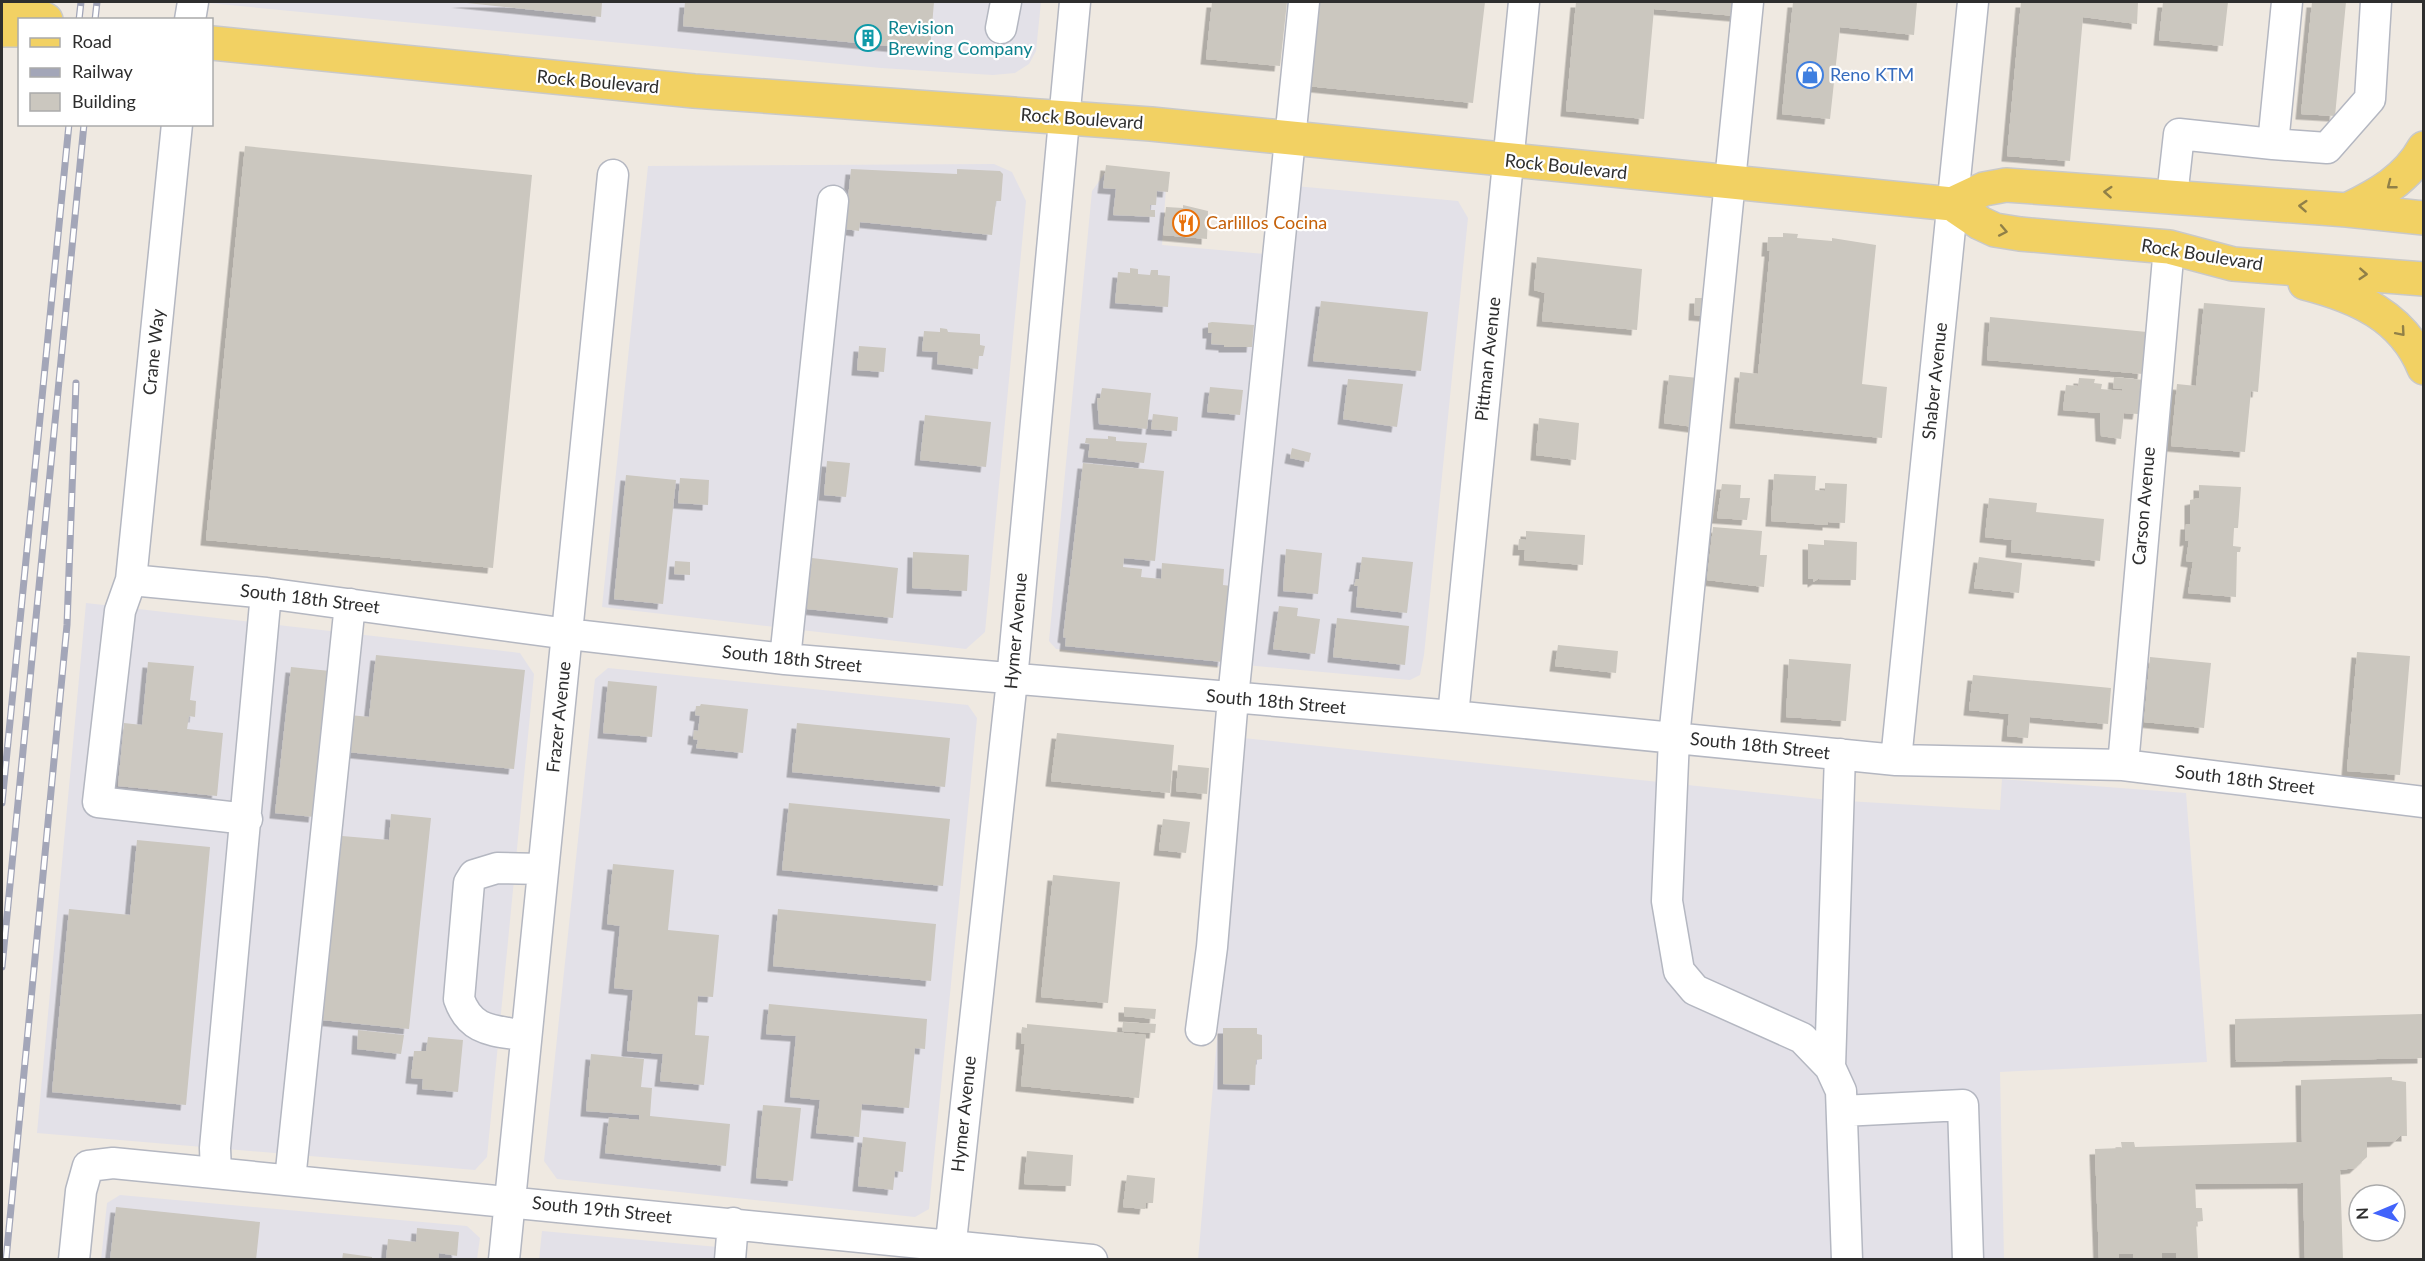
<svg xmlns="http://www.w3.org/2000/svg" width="2425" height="1261" font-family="Lato,sans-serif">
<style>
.industrial{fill:#e3e1e8}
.building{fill:#cbc7bf;filter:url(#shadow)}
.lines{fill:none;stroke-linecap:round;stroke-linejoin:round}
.minor-casing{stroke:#b4b7c1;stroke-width:33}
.major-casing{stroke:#c9c9c9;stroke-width:36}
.minor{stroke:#fff;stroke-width:30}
.major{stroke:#f2d163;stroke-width:33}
.rail-casing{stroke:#a3a6b8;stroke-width:7}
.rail{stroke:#fff;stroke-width:4.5;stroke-dasharray:14;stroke-linecap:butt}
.oneway{stroke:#908048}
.labels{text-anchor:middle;stroke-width:4.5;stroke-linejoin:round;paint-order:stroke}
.culture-label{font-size:18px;fill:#0d838f;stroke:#fff;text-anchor:start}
.shop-label{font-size:18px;fill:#366cbe;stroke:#fff;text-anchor:start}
.street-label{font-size:18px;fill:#2e2e2e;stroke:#fff}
.food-label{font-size:18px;fill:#c56008;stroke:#fff;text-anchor:start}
</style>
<defs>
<filter id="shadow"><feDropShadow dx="-5.5" dy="5.5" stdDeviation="0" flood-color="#0004"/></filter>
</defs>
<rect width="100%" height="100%" fill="#efe9e1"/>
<path class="industrial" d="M198 2H1041L1036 51 1029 64 1015 73 993 75 881 68Z
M994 164 1012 172 1026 201 985 632 966 649 602 607 648 166Z
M1108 169 1167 174 1162 245 1265 254 1225 667 1056 649 1049 641 1092 191Z
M1295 186 1458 201 1468 218 1424 655 1420 675 1410 680 1246 665Z
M86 603 520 653 534 674 487 1157 475 1170 37 1133Z
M608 668 968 705 977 718 929 1209 915 1217 557 1179 544 1161 595 679Z
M1243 738 1829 800 2000 810 2002 779 2186 793 2207 1062 2000 1072 2004 1259 1198 1260Z
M120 1195 467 1226 480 1238 477 1259 101 1260 107 1203Z
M542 1231 718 1247 717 1259 539 1260Z"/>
<path class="building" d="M457 2H602L601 17Z
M685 2H934L930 50 683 26Z
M1212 2H1287L1280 66 1206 59Z
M1315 2H1485L1473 103 1307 86Z
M1576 2H1737L1736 16 1654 9 1644 119 1566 111Z
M1793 2H1917L1914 35 1840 27 1830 119 1782 114Z
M2021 2H2138L2137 24 2083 17 2070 161 2007 156Z
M2163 2H2228L2223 46 2159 40Z
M2312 2H2346L2335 116 2301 114Z
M245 146 532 175 493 568 206 540Z
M1106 165 1170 172 1168 192 1157 191 1156 205H1150V210H1155V217L1113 215 1116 189 1103 188Z
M851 169 957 174V169L1000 171 1003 174 1001 201H996L992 235 860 222 859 231 845 229Z
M1183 205 1208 211 1207 239 1163 235 1166 207 1183 208Z
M1783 233 1798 234 1797 238 1832 241V238L1876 245 1862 384 1887 387 1882 438 1735 423 1740 372 1758 374 1770 251H1767L1768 237H1783Z
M1537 257 1642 269 1637 330 1542 321 1545 293 1534 290Z
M1130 268 1138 269V274L1150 275 1151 270H1158V275L1170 276 1168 307 1115 303 1118 272 1130 273Z
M1695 298H1707L1706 316 1694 315Z
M1321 301 1428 312 1421 371 1313 361Z
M2204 303 2265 308 2258 392 2251 391 2245 452 2171 446 2177 384 2196 386Z
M1990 317 2147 332 2143 374 1987 360Z
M1212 322 1254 325 1252 347H1224V345L1211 344 1212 333H1208V323Z
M940 328 947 329 948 332 980 334V345L985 346 983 356H979L978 369 937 364 938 352 922 351 924 331 940 332Z
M859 346 886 348 884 372 857 370Z
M1669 375 1698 378 1694 427 1664 423Z
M2114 377 2144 380 2138 414 2124 413 2121 439 2101 436 2100 413 2063 410 2066 385 2078 386 2079 378 2095 379 2094 383 2102 384 2101 389 2122 391V389L2113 388Z
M1348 379 1403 384 1397 427 1343 419Z
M1210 387 1243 390 1240 415 1207 412Z
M1102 388 1151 393 1147 429 1099 424 1097 398H1100Z
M1153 414 1178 417 1177 431 1151 429Z
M925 415 991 422 986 467 920 460Z
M1539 418 1579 423 1576 460 1536 455Z
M1108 436 1116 437V441L1147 443 1144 463 1088 457 1090 444 1085 443 1086 438 1108 439Z
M1292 448 1311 453 1309 462 1290 458Z
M827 461 850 463 846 497 824 495Z
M1083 463 1164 471 1155 561 1124 558 1123 567 1142 569 1141 577 1161 579 1162 563 1224 569 1223 585 1231 586 1223 662 1065 646 1066 638 1063 637Z
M1774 474 1816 476 1815 490 1825 491V483L1847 484 1845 523 1828 522V525L1771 521Z
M626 475 676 480 663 604 614 599Z
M680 478 709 480 708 505 678 503Z
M1722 484 1741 485 1740 498H1750L1747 520 1717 518Z
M2199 485 2241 487 2238 528H2234L2233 546 2241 547 2240 552H2237L2236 597 2188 593 2193 562 2186 561 2189 540 2185 541 2186 524H2190V500L2199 498Z
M1989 498 2037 503 2036 512 2104 519 2100 561 2011 552 2012 540 1985 537Z
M1713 527 1762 531 1760 555H1767L1764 587 1707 580Z
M1526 531 1585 535 1583 565 1524 560 1525 550H1518L1519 539 1526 540Z
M1824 540 1857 542 1856 580 1818 579 1813 582V579H1808V544L1824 545Z
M1286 549 1322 553 1318 594 1283 591Z
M913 552 969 555 967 591 912 588Z
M1362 557 1413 562 1407 613 1356 607 1358 586H1354L1356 579H1359Z
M1979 557 2022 563 2019 593 1974 588Z
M812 558 898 568 893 618 807 609Z
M675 561 690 562V575L674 574Z
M1279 606 1298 608 1297 616 1320 619 1315 654 1273 649Z
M1337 618 1409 626 1405 665 1333 657Z
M1558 645 1618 651 1616 673 1555 666Z
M2357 652 2410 656 2400 775 2347 771Z
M376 655 525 670 514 769 347 752 350 715 369 717Z
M2150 657 2211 663 2204 728 2144 722Z
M1789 659 1851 664 1846 721 1786 717Z
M148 662 194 666 190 700 196 701 195 717 189 716 187 729 223 733 217 796 118 786 124 723 142 725Z
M291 667 330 671 314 817 275 813Z
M1973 675 2111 688 2108 724 2030 717 2028 738 2007 736 2009 714 1969 710Z
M608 681 657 686 652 737 603 733Z
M701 704 748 709 743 753 696 748 698 740 693 739 694 730 698 731 700 716 695 715 696 706H700Z
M797 723 950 738 945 787 792 772Z
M1057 733 1174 745 1170 793 1051 781Z
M1178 765 1209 768 1207 794 1176 791Z
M789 803 950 819 943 886 782 870Z
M391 814 431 818 409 1029 322 1020 342 836 389 840Z
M1163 819 1190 822 1186 853 1159 850Z
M137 840 210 847 186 1105 52 1092 69 909 130 915Z
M613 864 674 870 668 930 719 935 713 997 698 996 695 1035 709 1036 704 1085 660 1081 663 1054 627 1051 633 990 614 988 620 926 607 924Z
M1053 875 1120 882 1108 1003 1041 997Z
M778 909 936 924 931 981 773 966Z
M769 1004 927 1019 925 1049 915 1048 909 1108 862 1104 859 1137 816 1133 820 1100 790 1097 796 1036 766 1034Z
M1124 1007 1156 1009 1155 1019 1124 1016Z
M2422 1014 2423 1058 2236 1062 2235 1019Z
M1123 1022 1156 1024 1155 1033 1122 1031Z
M1027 1024 1146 1035 1139 1098 1021 1086 1025 1044H1021L1022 1027 1027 1028Z
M1223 1028H1257V1034L1262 1035V1059L1256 1060 1255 1085 1223 1084Z
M358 1030 404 1035 401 1054 357 1049Z
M428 1037 463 1040 458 1092 422 1089 423 1079 411 1078 414 1051H426Z
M591 1054 644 1059 641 1087 652 1088 650 1116 730 1124 726 1166 605 1153 609 1117 639 1120V1115L586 1111Z
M2392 1077V1080L2406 1082 2407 1136H2400L2395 1141 2367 1142V1157L2355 1168 2340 1170 2343 1260H2305L2303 1183 2195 1184 2196 1208H2202L2203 1221 2196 1222 2198 1260H2177L2176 1253H2162V1259L2133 1260V1254H2119V1260H2099L2095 1149 2122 1148 2121 1142H2134L2135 1147 2302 1142 2301 1080Z
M763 1105 801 1108 793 1181 756 1178Z
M863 1137 906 1142 903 1172 895 1171 893 1190 858 1186Z
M1027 1151 1073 1155 1071 1186 1024 1184Z
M1127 1175 1155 1178 1153 1203H1146L1145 1209 1123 1207Z
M116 1207 260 1222 256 1260H110Z
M417 1228 459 1232 457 1256 439 1253 438 1260H386L388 1239 416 1242Z
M343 1253 372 1257V1260H342Z"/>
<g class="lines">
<defs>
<path id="minor" d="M1748 2 1674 738 1667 901 1679 971 1695 990 1802 1038 1830 1067 1841 1091 1847 1260
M190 20 193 2
M1001 28 1006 2
M177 124 131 580 120 611 98 802 247 819
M2273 144 2327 148 2370 99 2376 2
M2172 197 2179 134 2273 144 2287 2
M131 580 266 593 568 634 785 659 1453 716 1896 760 2123 765 2424 802
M785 659 833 201
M1453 716 1524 2
M1896 760 1973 2
M2123 765 2169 247
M1201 1030 1212 947 1233 698 1304 2
M526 1036C495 1030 471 1033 459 999L469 883 474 875 497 868 543 869
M1830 1067 1840 754
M1842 1111 1963 1105 1968 1260
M216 1173 215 1148 266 593
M290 1180 350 604
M74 1260 81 1191 88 1166 113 1163 1092 1260
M504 1260 613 175
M730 1260 733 1223
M949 1260 1012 680 1075 2"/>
<path id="major" d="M12 2 46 20
M2 30H20
M212 43 694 91 1151 124 1952 204 1980 223 1995 230 2020 234 2169 247 2233 264 2424 279
M1952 204 1984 189 2006 185 2347 210 2424 218
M2347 210C2378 195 2407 179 2424 148
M2305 283C2356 296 2403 316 2424 368"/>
</defs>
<use href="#minor" class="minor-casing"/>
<use href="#major" class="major-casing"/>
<use href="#minor" class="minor"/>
<use href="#major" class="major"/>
<defs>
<path id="rail" d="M79 20 81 2
M95 20 97 2
M2 803 69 124
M2 967 84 124
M6 1260 67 625 76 383"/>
</defs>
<use href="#rail" class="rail-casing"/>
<use href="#rail" class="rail"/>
</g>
<defs><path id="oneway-chevron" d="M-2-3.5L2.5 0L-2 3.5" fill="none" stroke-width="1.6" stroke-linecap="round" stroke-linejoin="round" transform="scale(1.5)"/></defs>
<g class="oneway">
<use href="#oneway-chevron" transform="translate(2391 185) rotate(142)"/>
<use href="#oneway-chevron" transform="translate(2108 192) rotate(-176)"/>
<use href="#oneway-chevron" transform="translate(2303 206) rotate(-176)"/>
<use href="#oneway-chevron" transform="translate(2003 231) rotate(11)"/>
<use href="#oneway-chevron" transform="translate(2363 274) rotate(4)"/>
<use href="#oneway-chevron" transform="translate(2401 332) rotate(49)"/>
</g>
<defs>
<symbol id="building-ring" viewBox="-11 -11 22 22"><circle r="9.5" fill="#fff" stroke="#0f9aa8" stroke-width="1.5"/><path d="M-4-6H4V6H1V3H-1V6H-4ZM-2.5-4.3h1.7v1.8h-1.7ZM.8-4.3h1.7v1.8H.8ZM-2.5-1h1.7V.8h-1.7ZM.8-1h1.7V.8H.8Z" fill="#0f9aa8"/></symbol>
<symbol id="shop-ring" viewBox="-11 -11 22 22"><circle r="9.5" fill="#fff" stroke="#3f7fe0" stroke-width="1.5"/><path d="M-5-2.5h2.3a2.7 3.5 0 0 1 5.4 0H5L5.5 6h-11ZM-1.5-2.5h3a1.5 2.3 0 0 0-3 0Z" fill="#3f7fe0"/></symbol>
<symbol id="restaurant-ring" viewBox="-11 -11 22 22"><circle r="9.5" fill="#fff" stroke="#e8710a" stroke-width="1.5"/><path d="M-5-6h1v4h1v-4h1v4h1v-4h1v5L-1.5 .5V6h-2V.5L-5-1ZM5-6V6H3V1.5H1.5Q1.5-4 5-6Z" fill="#e8710a"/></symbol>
</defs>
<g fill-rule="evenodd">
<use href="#building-ring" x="853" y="23" width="30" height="30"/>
<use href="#shop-ring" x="1795" y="60" width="30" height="30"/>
<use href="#restaurant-ring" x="1171" y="208" width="30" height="30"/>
</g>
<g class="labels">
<g class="culture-label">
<text x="888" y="34">Revision<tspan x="888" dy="21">Brewing Company</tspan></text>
</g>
<g class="shop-label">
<text x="1830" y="81">Reno KTM</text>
</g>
<g class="street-label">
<text transform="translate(598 82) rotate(5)" y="6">Rock Boulevard</text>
<text transform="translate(1082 119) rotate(4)" y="6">Rock Boulevard</text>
<text transform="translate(1566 167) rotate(6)" y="6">Rock Boulevard</text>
<text transform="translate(2202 255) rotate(9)" y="6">Rock Boulevard</text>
<text transform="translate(154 352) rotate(-84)" y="6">Crane Way</text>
<text transform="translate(1488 359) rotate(-84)" y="6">Pittman Avenue</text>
<text transform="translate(1935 381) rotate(-84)" y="6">Shaber Avenue</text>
<text transform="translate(2144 506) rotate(-85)" y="6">Carson Avenue</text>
<text transform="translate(310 599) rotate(7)" y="6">South 18th Street</text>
<text transform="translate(1016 631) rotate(-85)" y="6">Hymer Avenue</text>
<text transform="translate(792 659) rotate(6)" y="6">South 18th Street</text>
<text transform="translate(1276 702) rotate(5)" y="6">South 18th Street</text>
<text transform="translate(559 717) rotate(-84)" y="6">Frazer Avenue</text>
<text transform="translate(1760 746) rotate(6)" y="6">South 18th Street</text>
<text transform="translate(2245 780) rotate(7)" y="6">South 18th Street</text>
<text transform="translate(964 1114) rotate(-84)" y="6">Hymer Avenue</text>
<text transform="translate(602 1210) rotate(6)" y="6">South 19th Street</text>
</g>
<g class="food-label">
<text x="1206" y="229">Carlillos Cocina</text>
</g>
</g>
<rect width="2425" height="1261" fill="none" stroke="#2e2e2e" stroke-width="6"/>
<rect x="18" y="18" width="195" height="108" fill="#ffffff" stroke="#ababab" stroke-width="1.5"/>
<rect x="30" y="38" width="30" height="9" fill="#f2d163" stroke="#ababab" stroke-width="1.5"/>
<text x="72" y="48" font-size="18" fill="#2e2e2e">Road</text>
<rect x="30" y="68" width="30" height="9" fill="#a3a6b8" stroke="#ababab" stroke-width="1.5"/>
<text x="72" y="78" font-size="18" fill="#2e2e2e">Railway</text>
<rect x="30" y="93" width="30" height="18" fill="#cbc7bf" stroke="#ababab" stroke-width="1.5"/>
<text x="72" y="108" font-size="18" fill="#2e2e2e">Building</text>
<g transform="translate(2377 1213) rotate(268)"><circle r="28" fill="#ffffff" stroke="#ababab" stroke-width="1.5"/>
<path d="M0-4.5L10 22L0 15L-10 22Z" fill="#4264fb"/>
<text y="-9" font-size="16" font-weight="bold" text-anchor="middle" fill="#2e2e2e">N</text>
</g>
</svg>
